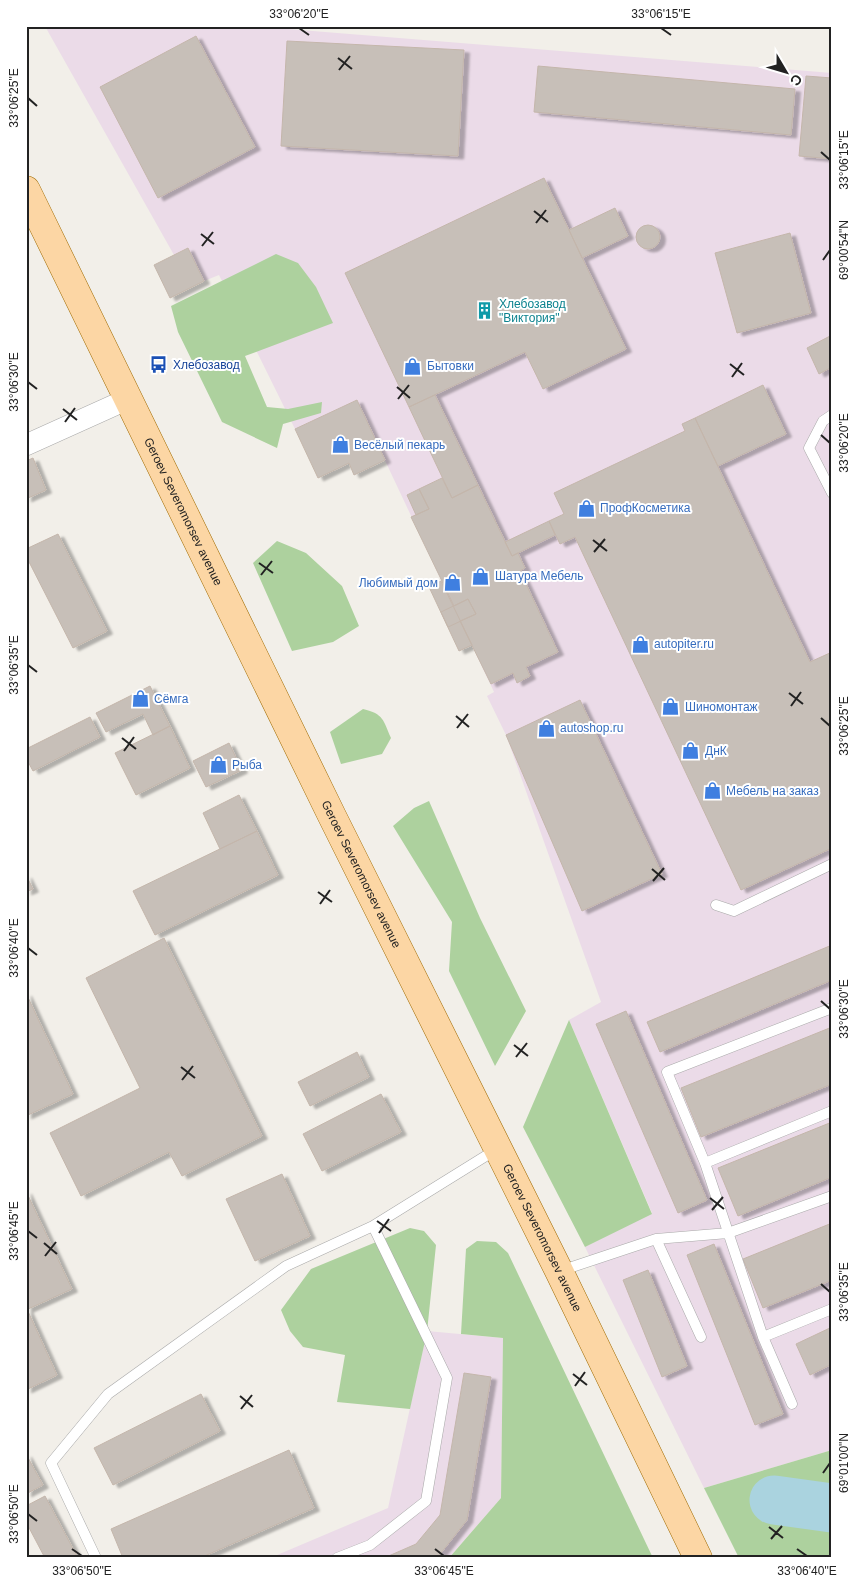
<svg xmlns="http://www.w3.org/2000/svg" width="858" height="1584" font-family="Helvetica,sans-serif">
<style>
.industrial{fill:#ebdbe8}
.forest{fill:#add19e}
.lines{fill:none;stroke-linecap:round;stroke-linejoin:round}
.river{stroke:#aad3df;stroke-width:49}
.building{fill:#c7bfb8;stroke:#c4b6ab;filter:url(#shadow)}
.service-casing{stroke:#a9a9a9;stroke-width:11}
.minor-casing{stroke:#a9a9a9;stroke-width:22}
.primary-casing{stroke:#a06b00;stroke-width:29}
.service{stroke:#fff;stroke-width:10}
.minor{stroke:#fff;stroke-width:21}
.primary{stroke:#fcd6a4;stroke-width:28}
.ticks{fill:none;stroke:#222;stroke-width:2}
.labels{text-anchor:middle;stroke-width:4;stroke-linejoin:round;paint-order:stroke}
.culture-label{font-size:12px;fill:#0d838f;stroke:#fff;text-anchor:start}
.transit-label{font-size:12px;fill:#164399;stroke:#fff;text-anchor:start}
.shop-label{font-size:12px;fill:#366cbe;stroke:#fff;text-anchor:start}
.street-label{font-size:12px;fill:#222;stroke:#fff}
.neatline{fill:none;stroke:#222;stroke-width:2}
.ticks-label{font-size:12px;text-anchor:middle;fill:#222}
</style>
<defs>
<filter id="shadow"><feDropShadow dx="5.5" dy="3" stdDeviation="1" flood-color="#0004"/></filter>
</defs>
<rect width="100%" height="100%" fill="#f2efe9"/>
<path class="industrial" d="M47 26H250L832 73V1450L704 1488 585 1247 652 1213 569 1020 601 1002 506 735 487 696 494 692 357 401 295 429 219 275 204 281 188 248 174 255 46 28Z
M427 1331 503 1338 501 1498 449 1558H270L388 1508Z"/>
<path class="forest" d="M276 254 298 263 316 287 333 323 245 356 267 407 288 409 322 402 321 413 283 424 277 448 222 422 178 332 171 306Z
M277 541 306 553 342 586 359 626 333 642 292 651 253 563Z
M363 709C384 714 383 720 391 738L382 754 341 764 330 732Z
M429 801 480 918 526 1011 495 1066 449 971 452 922 393 826 414 808Z
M569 1020 652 1214 585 1247 523 1127Z
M410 1228 424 1231 436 1245 427 1332 410 1409 337 1402 345 1355 303 1347 290 1331 281 1310 311 1269Z
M477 1241 496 1242 508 1253 653 1558H449L501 1498 503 1338 461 1334 466 1249Z
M832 1450V1558H739L704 1488Z"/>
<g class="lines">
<path class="river" d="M774 1500 832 1508"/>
</g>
<path class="building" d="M196 36 255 147 158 198 100 87Z
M287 41 464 50 458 156 281 146Z
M538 66 795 89 791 135 534 112Z
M806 76 832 78V159L799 156Z
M544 178 626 349 543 389 525 352 409 407 345 273Z
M615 208 628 236 582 258 569 230Z
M636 237a12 12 0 1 1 24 0a12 12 0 1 1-24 0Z
M790 233 811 313 737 333 715 253Z
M188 248 204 281 170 298 154 265Z
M832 335V367L819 374 807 348Z
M763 385 786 434 718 466 695 418Z
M435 395 478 485 452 498 409 407Z
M357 400 385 460 354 475 349 463 318 478 295 429Z
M695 418 810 662 832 652V848L741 890 575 537 560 544 549 521 564 514 554 493 685 431 682 424Z
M33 458 46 490 26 499V461Z
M442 478 452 498 478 485 512 556 518 553 525 568 520 571 558 652 526 667 530 676 517 683 513 673 491 684 460 621 476 614 468 599 454 606 411 517 429 509 419 489Z
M419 489 429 509 416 515 407 495Z
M549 521 555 535 512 556 505 542Z
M58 534 107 631 73 648 26 556V549Z
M441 581 472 645 459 651 429 587Z
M468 599 476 614 448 627 441 612Z
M150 686 170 726 153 735 143 714 106 732 96 713Z
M580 700 662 874 582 911 506 735Z
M90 717 100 737 33 771 26 758V749Z
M170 726 190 768 136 795 115 753Z
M229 743 242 770 206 787 193 761Z
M239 795 257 831 220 849 203 813Z
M257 831 278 875 155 935 133 891Z
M26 875 33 889 26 892Z
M164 938 262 1136 182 1176 169 1152 81 1196 50 1133 140 1088 86 978Z
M832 945V980L660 1052 647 1022Z
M26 993 73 1094 26 1116Z
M626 1011 707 1200 678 1213 596 1024Z
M832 1027V1084L701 1137 681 1088Z
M357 1052 369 1077 310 1106 298 1082Z
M381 1094 401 1132 322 1171 303 1134Z
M832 1122V1177L738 1216 718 1168Z
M282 1174 310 1236 255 1261 226 1199Z
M26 1191 72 1289 26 1310Z
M832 1223V1280L763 1308 743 1259Z
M714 1244 783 1414 755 1425 687 1255Z
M648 1270 687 1366 662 1377 623 1280Z
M27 1309 57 1375 26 1390V1310Z
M832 1327V1364L810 1375 796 1344Z
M464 1373 491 1377 467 1520 437 1558H384L416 1544 440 1515Z
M201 1394 220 1431 113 1485 94 1448Z
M289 1450 314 1508 200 1558H123L111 1529Z
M26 1454 43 1485 26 1494Z
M45 1496 78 1558H45L26 1522V1506Z"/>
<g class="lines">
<defs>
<path id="service" d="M832 415 823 421 809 448 832 493
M716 905 734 911 832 864
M705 1163 832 1111
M656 1239 701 1337
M560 1271 656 1239 728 1233 832 1196
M763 1337 832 1309
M792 1404 763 1337 705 1163 667 1072 832 1008
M96 1558 51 1463 108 1394 286 1266 373 1226
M337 1558 370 1545 426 1501 447 1378 373 1226 497 1149"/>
<path id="minor" d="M26 445 128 399"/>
<g id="primary">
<path id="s1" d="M26 190 332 816 559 1271 698 1558"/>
</g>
</defs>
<use href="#service" class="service-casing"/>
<use href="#minor" class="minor-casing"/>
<use href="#primary" class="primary-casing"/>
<use href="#service" class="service"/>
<use href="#minor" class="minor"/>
<use href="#primary" class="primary"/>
</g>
<path class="ticks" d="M299 28 309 35M661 28 671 35M338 58 352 69M339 70 350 56M28 98 37 106M821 152 830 160M534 211 548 222M536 223 546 210M201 234 214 244M202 246 213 232M823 260 830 250M730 364 744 375M732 377 742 363M28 382 37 389M397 387 410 398M398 399 409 385M63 409 77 420M65 422 75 408M821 435 830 443M593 540 607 551M594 552 605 539M259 563 273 573M261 575 272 561M28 665 37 672M789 693 803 704M791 706 801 692M456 716 469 727M821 718 830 726M457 728 468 714M122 738 136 749M124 751 134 737M652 869 665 880M653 881 664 868M318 892 332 902M320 904 330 890M28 948 37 955M821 1001 830 1009M514 1045 528 1056M516 1057 527 1043M181 1067 195 1078M182 1080 193 1066M710 1198 724 1209M712 1210 723 1197M377 1221 391 1231M28 1231 37 1238M379 1233 389 1219M44 1243 57 1254M45 1256 56 1242M821 1284 830 1292M573 1374 587 1385M575 1386 585 1372M240 1396 253 1407M241 1409 252 1395M823 1473 830 1463M28 1514 37 1521M769 1527 783 1538M771 1539 782 1526M72 1549 82 1556M435 1549 444 1556M797 1549 807 1556"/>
<defs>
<symbol id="building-bare" viewBox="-9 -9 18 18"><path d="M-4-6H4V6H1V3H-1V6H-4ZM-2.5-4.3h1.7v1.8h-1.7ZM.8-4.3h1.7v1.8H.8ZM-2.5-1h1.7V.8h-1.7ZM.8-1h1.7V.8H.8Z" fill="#0f9aa8" stroke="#fff" stroke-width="2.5" paint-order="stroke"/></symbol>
<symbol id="bus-bare" viewBox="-9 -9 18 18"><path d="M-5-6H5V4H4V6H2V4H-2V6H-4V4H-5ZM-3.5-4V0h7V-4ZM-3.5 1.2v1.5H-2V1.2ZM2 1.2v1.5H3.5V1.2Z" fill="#1a4fb4" stroke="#fff" stroke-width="2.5" paint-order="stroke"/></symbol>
<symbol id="shop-bare" viewBox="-9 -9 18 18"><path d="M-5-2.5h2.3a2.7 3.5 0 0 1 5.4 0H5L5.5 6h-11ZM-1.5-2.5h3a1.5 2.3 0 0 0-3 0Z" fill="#3f7fe0" stroke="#fff" stroke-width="2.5" paint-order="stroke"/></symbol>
</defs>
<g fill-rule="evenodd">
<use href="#building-bare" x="472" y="298" width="25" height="25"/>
<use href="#bus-bare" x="146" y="352" width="25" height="25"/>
<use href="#shop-bare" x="400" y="354" width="25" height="25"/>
<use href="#shop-bare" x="328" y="432" width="25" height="25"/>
<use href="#shop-bare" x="574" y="496" width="25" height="25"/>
<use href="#shop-bare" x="468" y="564" width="25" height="25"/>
<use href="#shop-bare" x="440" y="570" width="25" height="25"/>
<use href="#shop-bare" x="628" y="632" width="25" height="25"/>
<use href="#shop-bare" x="128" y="686" width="25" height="25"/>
<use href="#shop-bare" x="658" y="694" width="25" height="25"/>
<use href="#shop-bare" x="534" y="716" width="25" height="25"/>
<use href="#shop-bare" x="678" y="738" width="25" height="25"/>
<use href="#shop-bare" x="206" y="752" width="25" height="25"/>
<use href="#shop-bare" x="700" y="778" width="25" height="25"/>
</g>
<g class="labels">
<g class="culture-label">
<text x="499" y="308">Хлебозавод<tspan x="499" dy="14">"Виктория"</tspan></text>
</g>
<g class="transit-label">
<text x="173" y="369">Хлебозавод</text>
</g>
<g class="shop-label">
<text x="427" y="370">Бытовки</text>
<text x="354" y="449">Весёлый пекарь</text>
<text x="600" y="512">ПрофКосметика</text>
<text x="495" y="580">Шатура Мебель</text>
<text x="438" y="587" text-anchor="end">Любимый дом</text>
<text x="654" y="648">autopiter.ru</text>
<text x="154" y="703">Сёмга</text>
<text x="685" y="711">Шиномонтаж</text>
<text x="560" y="732">autoshop.ru</text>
<text x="705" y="755">ДнК</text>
<text x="232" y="769">Рыба</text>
<text x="726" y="795">Мебель на заказ</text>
</g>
<g class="street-label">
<text dy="4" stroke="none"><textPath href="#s1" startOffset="358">Geroev Severomorsev avenue</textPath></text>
<text dy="4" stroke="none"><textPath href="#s1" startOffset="762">Geroev Severomorsev avenue</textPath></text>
<text dy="4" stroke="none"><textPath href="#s1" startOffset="1168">Geroev Severomorsev avenue</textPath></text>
</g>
</g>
<rect width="858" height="1584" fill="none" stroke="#ffffff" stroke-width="55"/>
<g transform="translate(786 72) rotate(128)" stroke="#ffffff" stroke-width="4" paint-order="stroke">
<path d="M0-4L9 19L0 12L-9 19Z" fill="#222222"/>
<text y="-8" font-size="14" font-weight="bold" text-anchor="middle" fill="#222222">С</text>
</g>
<rect x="28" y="28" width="802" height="1528" class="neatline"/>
<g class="ticks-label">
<text x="299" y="18">33°06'20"E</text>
<text x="661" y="18">33°06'15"E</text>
<text transform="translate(14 98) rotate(-90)" y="4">33°06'25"E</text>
<text transform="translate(844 160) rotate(-90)" y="4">33°06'15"E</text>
<text transform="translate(844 250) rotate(-90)" y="4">69°00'54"N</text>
<text transform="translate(14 382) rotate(-90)" y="4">33°06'30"E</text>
<text transform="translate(844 443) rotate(-90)" y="4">33°06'20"E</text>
<text transform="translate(14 665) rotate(-90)" y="4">33°06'35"E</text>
<text transform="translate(844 726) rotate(-90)" y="4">33°06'25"E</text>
<text transform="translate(14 948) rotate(-90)" y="4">33°06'40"E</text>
<text transform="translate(844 1009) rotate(-90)" y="4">33°06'30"E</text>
<text transform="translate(14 1231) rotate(-90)" y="4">33°06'45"E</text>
<text transform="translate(844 1292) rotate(-90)" y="4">33°06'35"E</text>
<text transform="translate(844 1463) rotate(-90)" y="4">69°01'00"N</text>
<text transform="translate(14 1514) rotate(-90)" y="4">33°06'50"E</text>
<text x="82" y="1575">33°06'50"E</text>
<text x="444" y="1575">33°06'45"E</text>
<text x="807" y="1575">33°06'40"E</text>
</g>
</svg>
